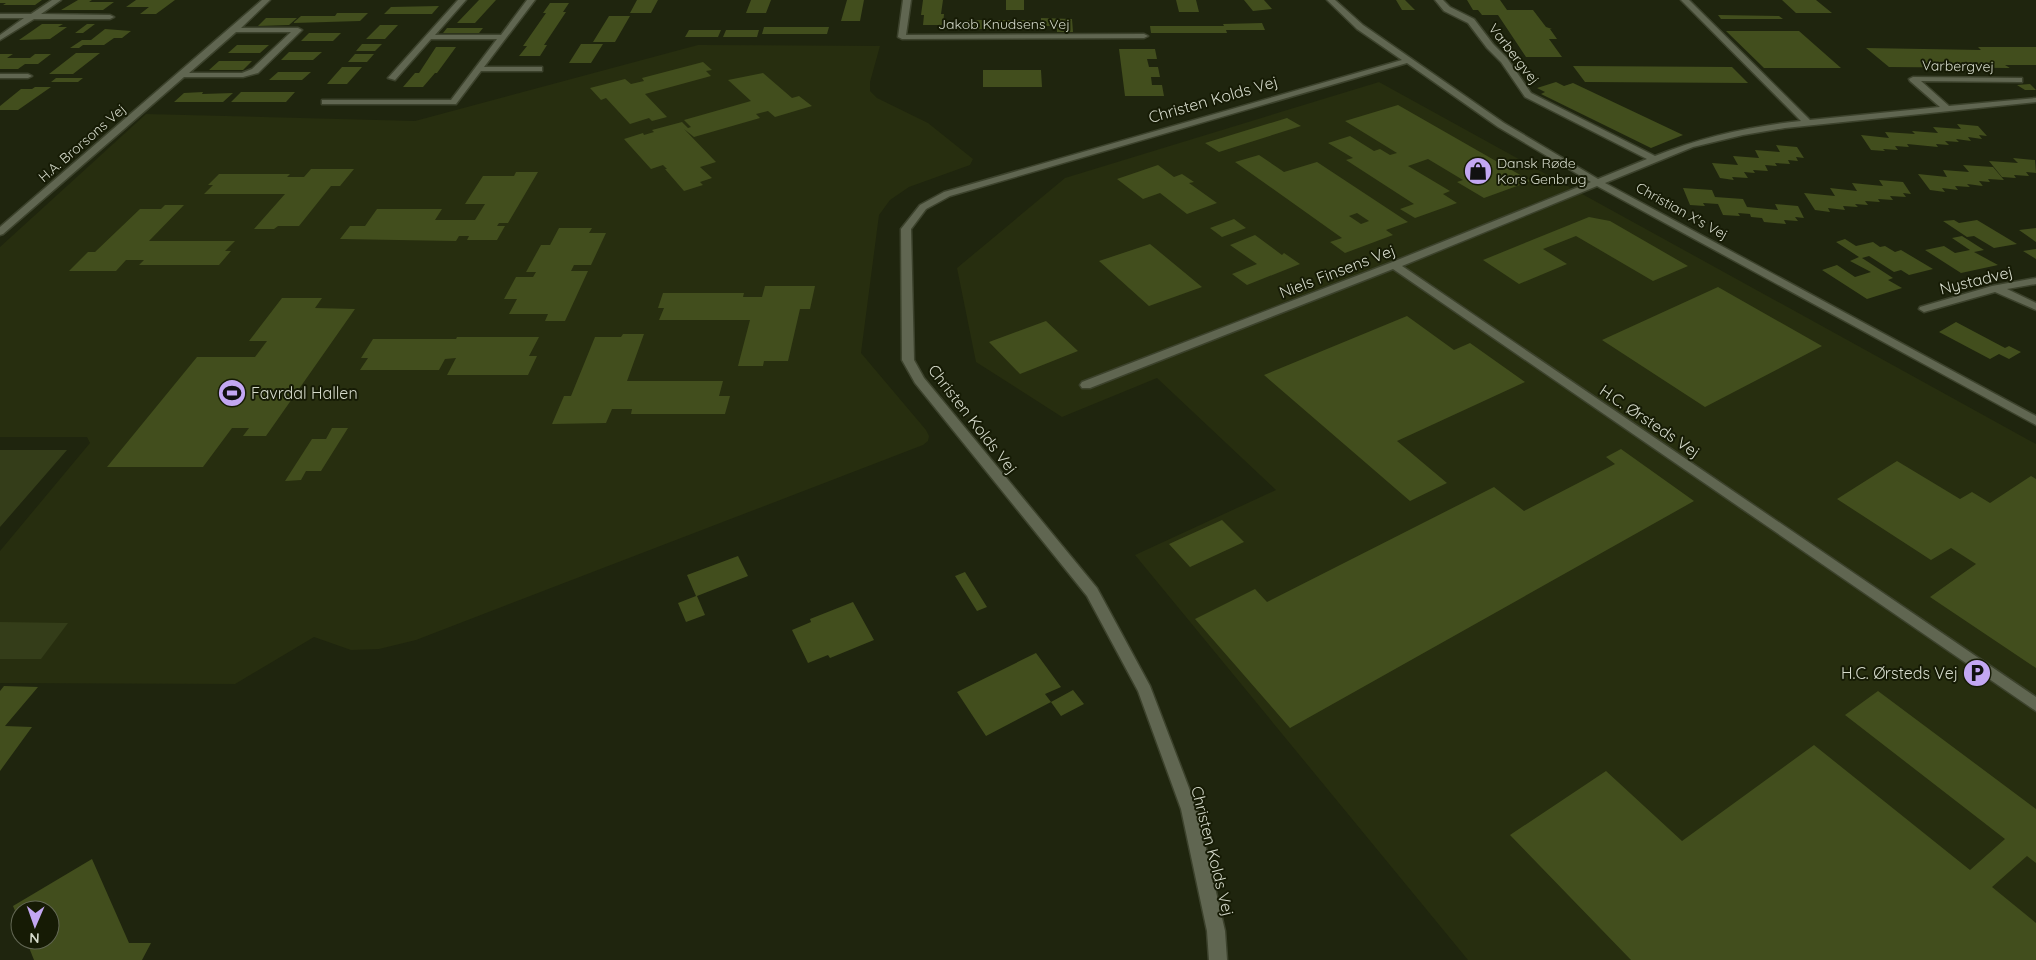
<svg xmlns="http://www.w3.org/2000/svg" width="2036" height="960" font-family="Quicksand,sans-serif">
<style>
.built{fill:#272e0f}
.green{fill:#343d19}
.building{fill:#424e1d;fill-rule:evenodd}
.lines{fill:none;stroke-linecap:round;stroke-linejoin:round}
.minor-casing{stroke:#3c422c;stroke-width:3}
.minor{fill:#606651;fill-rule:evenodd}
.labels{text-anchor:middle;stroke-width:4;stroke-linejoin:round;paint-order:stroke}
.far-street-label{font-size:14px;fill:#d5dacb;stroke:#161b05}
.far-poi-label{font-size:14px;fill:#d5dacb;stroke:#161b05;text-anchor:start}
.street-label{font-size:16px;fill:#d5dacb;stroke:#161b05}
.poi-label{font-size:16px;fill:#d5dacb;stroke:#161b05;text-anchor:start}
</style>
<rect width="100%" height="100%" fill="#1f250e"/>
<path class="built" d="M698 45 880 46 870 82V91L877 98 928 123 973 159 970 165 909 187 890 200 879 215 861 353 926 430 929 436 928 441 923 445 416 640 379 649 351 650 314 637 235 684 0 683V551L90 443 87 437H0V247L146 114 415 121Z
M1379 82 2036 444V960H1468L1135 555 1276 490 1157 378 1062 417 976 362 957 268 1065 178Z"/>
<path class="green" d="M0 450H67L0 527Z
M0 622 68 623 41 659H0Z"/>
<path class="building" d="M0 0H42L35 5H3L6 3H0Z
M78 0H92L89 2H114L103 10H61Z
M136 0H175L156 14H140L149 7H126Z
M479 0H496L475 23H457Z
M637 0H658L651 13H630Z
M751 0H771L766 13H746Z
M847 0H864L860 21H841Z
M923 0H943L941 14H944L943 25H923L924 15H921Z
M1006 0H1024V10H1006Z
M1176 0H1196L1199 12H1179Z
M1244 0H1264L1272 9 1253 11Z
M1396 0H1405L1415 10H1402Z
M1467 0H1500L1507 10H1533L1546 27 1552 29H1550L1557 39H1549L1562 57H1526L1498 15H1482L1478 10H1473Z
M1782 0H1816L1832 13H1796Z
M550 3H569L563 12H566L544 45H547L540 56H519L527 46H523L546 13H543Z
M439 6 432 14H384L391 7Z
M337 13H368L360 21 293 23 301 16H335Z
M1718 15 1779 16 1783 19H1721Z
M609 16H630L615 42H593Z
M266 18H297L289 25 258 26Z
M1041 18 1072 19 1073 32H1057V26H1041Z
M965 20H1035V29H964Z
M1262 23 1265 30H1226L1227 33H1151L1150 26H1224L1223 24Z
M42 24H63L58 27H67L50 39 19 40Z
M87 24H95L83 33H75Z
M380 25H398L385 39H366Z
M764 27H829L827 34H762Z
M447 28H483L479 33H443Z
M105 29 131 31 122 38H114L104 45H83L79 48H70L82 40H91Z
M689 30H721L718 37H685Z
M726 30H759L757 37H723Z
M1726 31H1799L1841 68H1764Z
M309 33H341L333 41H301Z
M362 44H382L375 51H356Z
M581 44H603L591 63H569Z
M237 45H269L260 53H228Z
M436 47H456L437 73H435L423 87H403L415 73H419Z
M1978 47H2036V65H2005L2010 68 1889 67 1866 48 1981 50Z
M1119 49H1155L1157 59H1147L1149 67H1158L1160 77H1151L1152 85H1162L1164 96H1125Z
M289 52H322L313 60H281Z
M76 53H100L73 74H49Z
M0 54H13L7 58H30L35 54H51L38 64H25L18 69H0Z
M355 54H374L367 62H348Z
M219 61H252L243 70H209Z
M703 62 712 70 706 71 711 76 645 94 667 117 652 121 649 118 630 124 606 98 601 100 590 88 625 79 631 84 644 81 642 78Z
M1573 66 1732 67 1748 83 1585 82Z
M342 67H362L347 84H327Z
M983 70H1041L1042 87H983Z
M278 72H311L302 80H269Z
M763 73 792 98 799 96 812 106 775 117 768 111 756 114 760 118 694 137 684 129 716 162 700 167 712 178 700 182 703 185 684 191 665 169H667L663 165 651 169 624 139 643 133 644 135 654 132 652 130 682 122 688 128 691 127 684 120 751 101 728 80Z
M56 78H83L78 82H51Z
M1556 82 1564 86 1573 83 1683 135 1651 148 1541 94 1545 92 1537 88Z
M2030 84 2036 90H2025L2017 85Z
M35 87H51L18 110H0V106L21 89H32Z
M203 92 202 94 233 93 223 102H174L184 93Z
M241 92H295L286 102H231Z
M1398 105 1531 181 1484 198 1457 182 1463 180 1428 159 1408 166 1450 191 1443 194 1457 203 1415 218 1400 209 1414 204 1346 160 1353 158 1328 143 1350 136 1374 151 1380 149 1390 155 1397 153 1345 121Z
M1287 118 1301 126 1219 152 1205 143Z
M1957 124 1978 126 1987 136 1979 135 1982 139 1968 137 1971 141 1956 139 1959 142 1945 141 1949 145 1936 144 1938 147 1907 144 1909 147 1895 146 1898 150 1883 149 1885 151 1871 150 1861 135 1889 138 1885 132 1915 134 1912 131 1938 133 1933 127 1961 129Z
M1776 145 1797 147 1804 158 1796 157 1798 161 1788 160 1790 164 1775 163 1777 166 1765 165 1768 171 1753 170 1755 173 1744 172 1748 178 1732 177 1734 180 1720 178 1712 163 1738 165 1733 156 1759 158 1755 150 1780 152Z
M1259 155 1284 172 1317 162 1408 222 1386 230 1393 235 1345 253 1330 242 1342 238 1235 162ZM1357 213 1369 221 1361 224 1349 216Z
M2013 158 2035 160 2036 173 2026 172 2029 176 2014 175 2016 178 2002 177 1989 161 2018 163Z
M1158 165 1174 177 1182 174 1194 182 1189 183 1217 203 1187 214 1160 193 1143 199 1117 179Z
M1963 165 1993 167 2004 180 1988 179 1990 182 1979 181 1983 186 1967 184 1970 187 1955 186 1958 190 1942 188 1945 192 1930 190 1918 174 1947 177 1943 170 1969 172Z
M311 169H354L340 186H331L299 226H278L274 229H254L285 194H204L213 185H208L219 174H290L287 177H304Z
M516 172H538L508 223H499L497 226H505L497 240H467L469 236H459L456 241 340 239 350 226H365L377 209H442L435 220H475L485 204H465L483 176H514Z
M1879 180 1903 182 1911 194 1903 193 1906 197 1890 196 1893 200 1878 199 1880 202 1865 201 1868 205 1855 204 1858 207 1843 206 1845 210 1828 208 1830 212 1815 210 1804 193 1835 196 1830 188 1857 191 1852 183 1883 186Z
M1683 188 1712 190 1715 197 1743 199 1747 207 1778 210 1775 204 1798 206 1804 218 1795 217 1798 221 1784 220 1786 224 1764 222 1762 218 1751 217 1750 214 1738 213 1740 216 1723 215 1718 204 1703 203 1705 206 1690 205Z
M165 205H184L149 241H235L225 251H231L219 265H139L144 260H126L116 271H69L88 252H95L140 209H161Z
M1589 217 1610 221 1688 266 1653 281 1576 236 1543 249 1567 264 1519 284 1483 260Z
M1234 219 1246 228 1222 237 1210 228Z
M1954 220 1959 223 1977 220 2017 244 1994 248 1974 236 1967 237 1943 221Z
M559 228H592L589 233H606L591 265H574L571 271H588L565 321H545L548 314H509L517 299H504L516 277H533L536 272H526L541 245H550Z
M2036 228V242L2019 230Z
M1255 235 1282 255 1284 253 1300 264 1247 285 1232 274 1257 264 1230 245Z
M1962 236 1984 250 1974 252 1998 265 1961 273 1925 250 1944 246 1955 253 1970 250 1952 238Z
M1845 239 1856 246 1873 242 1880 247 1885 246 1895 252 1901 250 1933 269 1909 275 1901 270 1894 272 1869 256 1862 258 1893 278 1888 280 1902 288 1867 299 1822 270 1837 265 1855 277 1871 272 1850 261 1859 257 1836 242Z
M1150 244 1202 287 1149 306 1099 261Z
M2036 249V259L2023 251Z
M765 286H815L810 309H800L788 361H764L763 366H738L750 320H659L664 308H658L663 293H744L743 297H762Z
M1718 287 1822 346 1705 407 1602 340Z
M282 298H322L315 308 355 309 266 436H243L249 428H232L203 467H107L197 357H255L267 341H249Z
M1407 316 1454 350 1470 343 1525 382 1397 441 1447 483 1410 501 1264 375Z
M1046 321 1078 351 1020 374 989 342Z
M1956 322 2005 348 2009 346 2021 352 2009 359 1999 354 1990 359 1939 332Z
M623 334H644L627 381H723L719 396H730L725 414H631L632 409H612L606 423 552 424 564 396H571L595 337H621Z
M457 337H539L529 356H537L528 375H447L456 358 445 359 439 370H360L368 358H361L373 339H456Z
M332 428H348L321 471H306L301 480 285 481 312 439H326Z
M1621 449 1694 501 1290 728 1195 619 1255 589 1267 602 1494 487 1524 511 1615 464 1606 457Z
M1897 461 1960 499 1972 492 1990 503 2031 476 2036 479V668L1930 597 1976 564 1951 548 1931 560 1837 499Z
M1222 520 1244 542 1190 567 1169 544Z
M738 556 748 576 697 596 705 615 686 622 678 603 696 596 687 575Z
M965 572 987 607 977 611 955 576Z
M853 602 874 640 830 658 828 655 808 663 792 630 811 622 810 619Z
M1036 653 1061 687 1045 694 1051 702 986 736 957 692Z
M4 686 38 687 5 726 32 727 0 771V691Z
M1073 690 1084 704 1061 716 1051 702Z
M1878 691 2036 809V863L2027 856 1992 887 2036 923V960H1631L1510 835 1606 771 1682 841 1814 745 1970 870 2005 839 1845 715Z
M92 859 129 943H151L142 960H34L26 940H50V910H20V923L13 906Z"/>
<g class="lines">
<defs>
<path id="minor" d="M52 0H61L41 14 110 15 114 17 110 19H34L0 40V35L24 18H0V14H31Z
M262 0H270L241 28H298L302 30 258 73 243 77H184L3 234 0 235V227ZM236 32H291L252 69 242 73H189Z
M458 0H466L435 35H501L527 0H535L484 67H542V71H481L456 104H322V100H451L497 39H431L395 80 388 78Z
M903 0H911L906 35 1144 34 1148 36 1144 38 902 39 898 37Z
M1327 0H1335L1363 25 1504 123 1598 179 1647 159 1525 97 1501 62 1487 48 1468 23 1444 11 1435 0H1443L1450 7 1474 19 1493 44 1507 58 1531 93 1655 156C1702 137 1751 126 1801 121L1681 0H1689L1810 120 1940 107 1910 81 1909 79 1913 77 2022 78V82H2019L1921 81 1949 106 2036 98V102L1785 128 1743 135 1693 147 1605 183 2036 416V425L1597 186 1402 266 2036 697V711L1393 269 1090 388H1082L1080 385 1082 382 1390 263 1591 182 1498 127 1407 63 950 196 926 209 911 229 914 360 924 378 1097 588 1150 686 1197 809 1225 931 1227 960H1209L1207 931 1181 809 1138 691 1087 596 915 383 902 360 901 229 920 205 944 192 1402 60 1357 29Z
M0 74H28L32 76 28 78H0Z
M2036 278V284L2007 289 2036 303V310L1995 292 1924 312 1919 309 1920 307 1992 286Z"/>
</defs>
<use href="#minor" class="minor-casing"/>
<use href="#minor" class="minor"/>
</g>
<defs>
<symbol id="shop-disc" viewBox="-11 -11 22 22"><circle r="9.5" fill="#c3a7f2" stroke="#161b05"/><path d="M-5-2.5h2.3a2.7 3.5 0 0 1 5.4 0H5L5.5 6h-11ZM-1.5-2.5h3a1.5 2.3 0 0 0-3 0Z" fill="#111"/></symbol>
<symbol id="stadium-disc" viewBox="-11 -11 22 22"><circle r="9.5" fill="#c3a7f2" stroke="#161b05"/><path d="M0-5a6.5 5 0 1 0 0 10a6.5 5 0 1 0 0-10ZM-3.5-1.8h7v3.6h-7Z" fill="#111"/></symbol>
<symbol id="parking-disc" viewBox="-11 -11 22 22"><circle r="9.5" fill="#c3a7f2" stroke="#161b05"/><path d="M-3.5-5.5H1a3.5 3.5 0 0 1 0 7H-1V5.5H-3.5ZM-1-3.4V-.6H.8a1.4 1.4 0 0 0 0-2.8Z" fill="#111"/></symbol>
</defs>
<g fill-rule="evenodd">
<use href="#shop-disc" x="1462" y="155" width="32" height="32"/>
<use href="#stadium-disc" x="216" y="377" width="32" height="32"/>
<use href="#parking-disc" x="1961" y="657" width="32" height="32"/>
</g>
<g class="labels">
<g class="far-street-label">
<text x="1004" y="29">Jakob Knudsens Vej</text>
<text transform="translate(1514 54) rotate(52)" y="5">Varbergvej</text>
<text transform="translate(1958 66) rotate(1)" y="5">Varbergvej</text>
<text transform="translate(82 143) rotate(-41)" y="5">H.A. Brorsons Vej</text>
<text transform="translate(1682 211) rotate(29)" y="5">Christian X's Vej</text>
</g>
<g class="far-poi-label">
<text x="1497" y="168">Dansk Røde<tspan x="1497" dy="16">Kors Genbrug</tspan></text>
</g>
<g class="street-label">
<text transform="translate(1213 99) rotate(-16)" y="6">Christen Kolds Vej</text>
<text transform="translate(1337 271) rotate(-21)" y="6">Niels Finsens Vej</text>
<text transform="translate(1976 280) rotate(-14)" y="6">Nystadvej</text>
<text transform="translate(973 419) rotate(52)" y="6">Christen Kolds Vej</text>
<text transform="translate(1650 421) rotate(34)" y="6">H.C. Ørsteds Vej</text>
<text transform="translate(1213 851) rotate(76)" y="6">Christen Kolds Vej</text>
</g>
<g class="poi-label">
<text x="251" y="399">Favrdal Hallen</text>
<text x="1958" y="679" text-anchor="end">H.C. Ørsteds Vej</text>
</g>
</g>
<g transform="translate(35 925) rotate(182)"><circle r="24" fill="#161b05" stroke="#626754"/>
<path d="M0-4L9 19L0 12L-9 19Z" fill="#c3a7f2"/>
<text y="-8" font-size="14" font-weight="bold" text-anchor="middle" fill="#d5dacb">N</text>
</g>
</svg>
